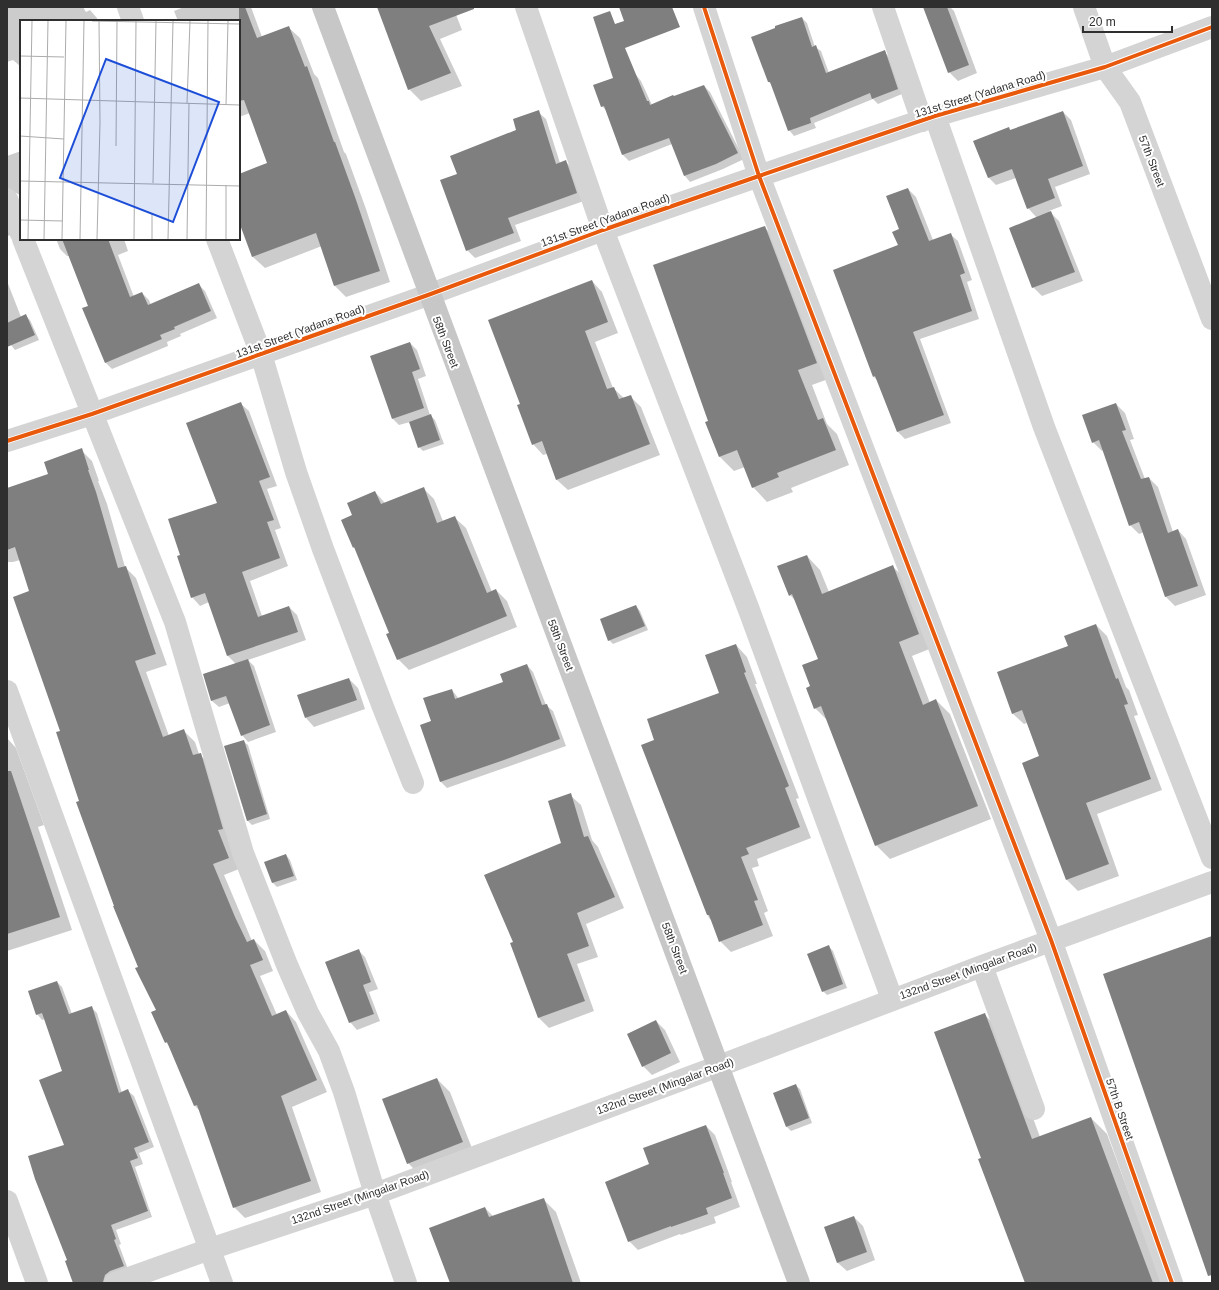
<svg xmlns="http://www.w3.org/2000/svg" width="1219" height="1290" font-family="Arial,sans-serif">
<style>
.shadow{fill:#0003}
.building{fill:#7f7f7f}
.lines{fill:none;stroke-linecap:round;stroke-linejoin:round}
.minor{stroke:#d4d4d4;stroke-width:22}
.major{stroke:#c7c7c7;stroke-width:22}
.cycleway-casing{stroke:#fff;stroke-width:6}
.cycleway{stroke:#e8590c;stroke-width:4}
.labels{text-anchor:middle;stroke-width:4;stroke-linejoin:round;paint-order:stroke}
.street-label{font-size:11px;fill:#2f2f2f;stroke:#fff}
.inset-road{fill:none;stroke:#acacac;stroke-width:1}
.view{fill:#1d4ed8;fill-opacity:0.15;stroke:#1d4ed8;stroke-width:2}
.inset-edge{fill:none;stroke:#2f2f2f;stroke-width:2}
</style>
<rect width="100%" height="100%" fill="#fff"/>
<path class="shadow" d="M7 7H83L86 12 90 10 97 18 98 21H21V66H20L13 60 7 62Z
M184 7H251L262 37 288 27 300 38 314 74 318 78 344 152 346 154 366 209 390 282 346 297 335 286 322 246 265 268 253 257 239 219V175L268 164 250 113 239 117V21H178L174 11Z
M378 7H453L462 30 440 39 462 86 421 101 409 89Z
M932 7H950L954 11 977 73 958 81 949 72Z
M802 18 807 23 815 47 821 51 829 73 884 51 889 57 902 94 878 104 873 99 814 123 816 128 794 136 789 130 773 86 769 82Z
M636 75 641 81 652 105 704 86 710 92 744 159 723 169 690 182 685 176 672 144 629 161 623 155 607 111 602 106Z
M538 112 546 119 560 163 565 161 573 169 584 201 515 225 521 241 475 258 467 250 458 174 518 131Z
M1063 112 1071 120 1090 174 1055 187 1062 206 1049 211 1059 221 1083 281 1042 296 1033 287 1037 218 1028 208 1016 178 996 185 988 177 1009 128 1011 131Z
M21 151V198L20 195 16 193 10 194 7 196V156Z
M908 189 916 197 933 240 950 234 958 241 972 280 967 282 979 319 920 339 951 423 905 439 898 432 878 381 874 377 899 246 900 230Z
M7 224 11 235 7 236Z
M764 227 779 241 831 378 812 385 827 424 837 434 849 465 791 488 793 492 767 502 753 487 745 467 734 471 720 457 709 422Z
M56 239H124L128 251 118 255 134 297 142 293 149 300 151 305 198 284 205 291 217 318 180 334 181 336 167 342 168 346 112 369 105 362 89 306 69 256H67L60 249Z
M7 281 21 317 25 315 30 320 39 340 15 350 11 345 7 336Z
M592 281 602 292 618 333 595 342 613 388 624 398 630 396 641 407 660 455 568 490 557 480 547 454 543 455 533 444 521 404Z
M410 343 417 350 426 376 418 379 430 415 435 420 444 444 423 451 419 447 410 422 399 425 393 419Z
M240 403 249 411 277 486 267 489 281 528 275 530 288 566 250 581 262 616 289 607 297 615 306 640 248 660 254 666 276 732 248 742 242 735 230 703 219 707 212 701 205 675 236 664 228 656 209 602 200 606 192 597 181 556 218 504Z
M1116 404 1125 413 1134 439 1130 440 1145 479 1149 478 1158 487 1173 532 1178 530 1186 539 1206 595 1175 606 1166 597 1144 532 1139 534 1130 525 1103 450 1102 451 1093 442Z
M81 450 92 461 99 481H98L107 504 125 567 136 578 167 665 146 672 169 736 184 731 195 742 199 754 211 765 239 869 224 875 252 941 254 940 265 951 273 971 260 976 277 1015 286 1011 296 1022 327 1092 292 1107 321 1192 245 1218 234 1207 200 1111 195 1106 169 1046 166 1042 157 1011 115 906 80 801 61 731 31 592 20 560 13 562H7V489L50 474Z
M423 488 434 499 443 521 454 517 466 528 492 592 496 590 507 601 517 627 409 670 398 659 391 633 356 549 354 547 343 520 354 515 375 492 385 503Z
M807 556 820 570 829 592 893 567 907 580 932 648 912 656 930 703 936 700 950 714 991 819 890 859 876 845 827 720 815 708 812 687 819 660 796 601 790 595Z
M636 606 640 611 648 630 613 644 609 640Z
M1096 625 1107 636 1126 687 1129 690 1138 715 1134 716 1162 790 1097 814 1119 876 1078 891 1067 880 1023 763 1040 757 1027 723 1024 724 1012 713 1069 647Z
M736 645 747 657 757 684H755L799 798 796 799 811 838 757 859 759 866 752 868 768 911 764 913 773 936 731 952 720 941 712 921 709 918 643 745 655 740 720 693Z
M527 665 533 672 546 705 553 711 566 746 510 766 447 788 440 781 432 722 452 690 459 699 504 682Z
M349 679 358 688 365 709 314 727 306 718Z
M7 738 16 748 44 825 38 827 72 930 7 951Z
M243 741 248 745 270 819 252 825 247 820Z
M570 795 581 805 592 840 598 847 624 908 586 924 598 957 577 964 594 1011 549 1028 539 1018 511 944 514 942 562 844Z
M286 855 290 860 297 880 277 887 273 883 266 863Z
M829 947 833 951 847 988 827 995 823 991Z
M358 950 365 957 378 989 369 992 380 1021 357 1030 350 1022Z
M57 982 62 987 72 1014 92 1008 97 1013 122 1093 128 1091 134 1096 154 1147 139 1153 143 1164 135 1167 152 1217 116 1230 121 1244 119 1245 129 1272 110 1283H74L69 1261 64 1072 45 1019 42 1020 37 1014Z
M985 1015 1001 1031 1040 1137 1091 1118 1107 1134 1162 1283H1026L983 1158Z
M656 1021 665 1030 680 1062 652 1075 643 1066Z
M437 1079 450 1092 475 1156 421 1176 408 1163Z
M795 1085 800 1089 812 1123 791 1131 787 1127Z
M706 1126 715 1135 732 1182H731L740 1207 714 1217 716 1223 681 1235 680 1234 638 1250 629 1241 650 1164Z
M544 1200 556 1212 581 1283H451L485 1208 494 1217Z
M854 1217 863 1226 875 1260 847 1271 838 1263 825 1227Z"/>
<path class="building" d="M239 7H245L257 38 289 26 305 67 307 66 334 142H335L355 197 380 271 334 286 316 233 252 257 239 222V174L267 163 244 100 239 101Z
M377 7H474V9L429 26 451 73 408 90Z
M619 7H672L680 27 625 48 647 101H649L650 105 673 95 674 96 704 85 738 153 716 164 684 176 669 138 622 155 604 106 601 107 593 85 613 78 593 17 610 11 615 24 624 21Z
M923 7H947L969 65 948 73Z
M802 17 812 47 816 45 826 73 885 50 898 89 872 99 870 93 810 118 811 123 788 131 770 82H768L751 37 775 28V26Z
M539 110 556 164 566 160 577 193 508 218 514 233 466 251 440 180 457 174 450 156 516 130 513 119Z
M1063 111 1083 166 1048 179 1055 198 1027 209 1012 169 988 178 973 141 1009 127 1010 130Z
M908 188 929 241 951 233 965 273 960 275 972 311 913 332 944 415 897 432 875 376 873 377 833 270 898 245 892 232 899 229 886 196Z
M1051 211 1075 272 1032 288 1009 228Z
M765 226 817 363 798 370 818 420 823 418 836 450 777 473 779 477 752 488 737 450 719 457 705 422 708 421 653 265Z
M62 239H108L130 297 142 292 148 305 199 283 211 311 174 327 175 329 160 335 162 339 105 363 82 308 88 306Z
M592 280 608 322 585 331 607 389 614 387 619 399 631 395 650 444 556 480 542 441 532 445 517 405 520 404 488 320Z
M26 314 35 335 7 347V323Z
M410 342 420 369 412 372 424 408 392 419 370 356Z
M241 402 270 477 259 481 274 520 267 522 280 558 242 572 258 617 289 606 298 632 227 656 205 593 191 598 177 556 180 555 168 519 217 503 186 423Z
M1116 403 1126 430 1122 431 1141 479 1149 477 1168 533 1178 529 1198 586 1165 597 1139 522 1129 526 1099 440 1092 443 1082 415Z
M431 414 440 440 418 448 409 422Z
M82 448 89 470H88L96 492 118 568 126 566 156 654 135 661 163 737 184 729 193 755 201 753 223 829 218 830 229 858 213 864 235 917 247 942 254 939 263 960 250 965 272 1016 286 1010 317 1080 281 1096 311 1181 233 1208 197 1105 194 1106 167 1042 165 1043 151 1012 156 1010 135 968 138 967 113 906H114L76 802 79 801 56 732 60 731 13 597 29 591 15 547 7 550V488L48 474 44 462Z
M424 487 437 523 455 516 487 593 496 589 507 616 436 645 397 660 386 634 389 633 354 547 353 548 341 520 352 515 347 503 375 491 381 504Z
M807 555 822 594 893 565 919 634 899 642 923 705 936 699 978 806 875 846 821 706 814 709 806 688 810 686 802 665 818 659 792 594 789 596 777 566Z
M636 605 645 626 608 641 600 619Z
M1096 624 1116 679 1118 678 1128 704 1124 705 1151 779 1086 803 1109 864 1066 880 1022 763 1039 756 1022 710 1012 714 997 672 1068 646 1064 636Z
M736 644 746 672 744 673 789 786 785 788 800 827 746 848 749 854 741 857 758 900 754 901 763 925 719 942 709 915H707L641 745 654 740 647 719 719 693 705 655Z
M248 659 270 725 241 736 226 696 211 701 203 674Z
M527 664 542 705 547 704 560 739 504 760 440 782 420 725 431 721 423 698 452 689 455 699 503 682 500 674Z
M349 678 357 700 305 718 297 695Z
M244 740 267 814 247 821 224 746Z
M7 771H11L60 917 7 934Z
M571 793 584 837 588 836 615 897 577 913 589 946 567 954 585 1001 538 1018 510 943 513 942 484 875 561 843 548 801Z
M286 854 294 876 272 883 264 862Z
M1212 936V1275L1208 1276 1103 974Z
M829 945 843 984 822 992 807 954Z
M359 949 371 982 363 985 374 1014 349 1023 325 962Z
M57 981 69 1014 92 1006 119 1093 128 1089 149 1142 134 1148 138 1158 130 1161 148 1211 111 1225 116 1239 114 1240 124 1266 110 1271 105 1275 103 1282 100 1283H73L65 1261 67 1260 35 1179 28 1156 64 1145 39 1080 62 1071 42 1013 36 1015 28 991Z
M985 1013 1032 1139 1091 1117 1153 1283H1025L978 1159 981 1158 934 1032Z
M656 1020 671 1053 642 1067 627 1034Z
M437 1078 463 1142 407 1164 382 1099Z
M796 1084 809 1118 786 1127 773 1093Z
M706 1125 724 1173H723L732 1198 706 1208 708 1214 671 1227V1226L628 1242 605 1182 649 1164 643 1148Z
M544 1198 573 1283H450L429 1228 485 1207 489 1217Z
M854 1216 867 1252 837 1263 824 1227Z"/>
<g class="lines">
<path class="minor" d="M128 7 133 21
M526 7 603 230 749 610 892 999
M704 7 759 176 1051 940 1172 1283
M883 7 922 121
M1084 7 1105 67 1130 102 1212 319
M935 116 1044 427 1212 858
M7 199 21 234
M23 239 175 622 243 853 287 965 308 1013 329 1051 344 1092 375 1194 406 1283
M217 239 261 354 296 472 323 549 383 707 413 783
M7 441 92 414 261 354 428 295 603 230 759 176 935 116 1105 67 1212 27
M7 691 222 1283
M982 966 1034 1109
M7 1201 37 1283
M115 1283 210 1249 375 1194 719 1066 982 966 1212 882"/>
<path class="major" d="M323 7C479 433 643 857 799 1283"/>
<defs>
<path id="cycleway" d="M704 7 759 176 1051 940 1172 1283
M7 441 92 414 261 354 428 295 603 230 759 176 935 116 1105 67 1212 27"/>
</defs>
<use href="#cycleway" class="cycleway-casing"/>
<use href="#cycleway" class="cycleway"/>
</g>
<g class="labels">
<g class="street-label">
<text transform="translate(980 94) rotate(-17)" y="4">131st Street (Yadana Road)</text>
<text transform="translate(1152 161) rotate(69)" y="4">57th Street</text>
<text transform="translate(605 220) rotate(-20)" y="4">131st Street (Yadana Road)</text>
<text transform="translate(300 331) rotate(-20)" y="4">131st Street (Yadana Road)</text>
<text transform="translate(446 342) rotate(69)" y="4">58th Street</text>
<text transform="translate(561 645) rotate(69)" y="4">58th Street</text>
<text transform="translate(675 948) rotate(69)" y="4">58th Street</text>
<text transform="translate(968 971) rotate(-20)" y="4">132nd Street (Mingalar Road)</text>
<text transform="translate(665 1086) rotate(-20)" y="4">132nd Street (Mingalar Road)</text>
<text transform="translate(1120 1109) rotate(71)" y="4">57th B Street</text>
<text transform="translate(360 1197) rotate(-19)" y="4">132nd Street (Mingalar Road)</text>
</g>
</g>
<g transform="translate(20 20)">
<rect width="220" height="220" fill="#fff"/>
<path class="inset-road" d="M72 1 220 4M0 36 44 37M0 78 220 85M167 83 170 1M206 85 208 1M0 116 44 119M96 126 97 1M0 161 220 166M133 163 136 1M0 200 43 201M8 219 12 1M24 219 28 1M42 219 46 1M60 219 64 1M77 219 80 103 79 1M114 219 116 1M132 219V193M148 219 153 1M167 219 169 83M186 219 188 1M206 219V165"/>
<path class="view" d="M86 39 199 82 153 202 40 158Z"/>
<rect width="220" height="220" class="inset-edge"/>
</g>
<rect width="1219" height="1290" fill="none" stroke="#2f2f2f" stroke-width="16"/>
<path d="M1083 26v6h89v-6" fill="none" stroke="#2f2f2f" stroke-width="2"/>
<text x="1089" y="26" font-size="12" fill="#2f2f2f" stroke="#ffffff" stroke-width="3" paint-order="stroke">20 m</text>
</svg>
